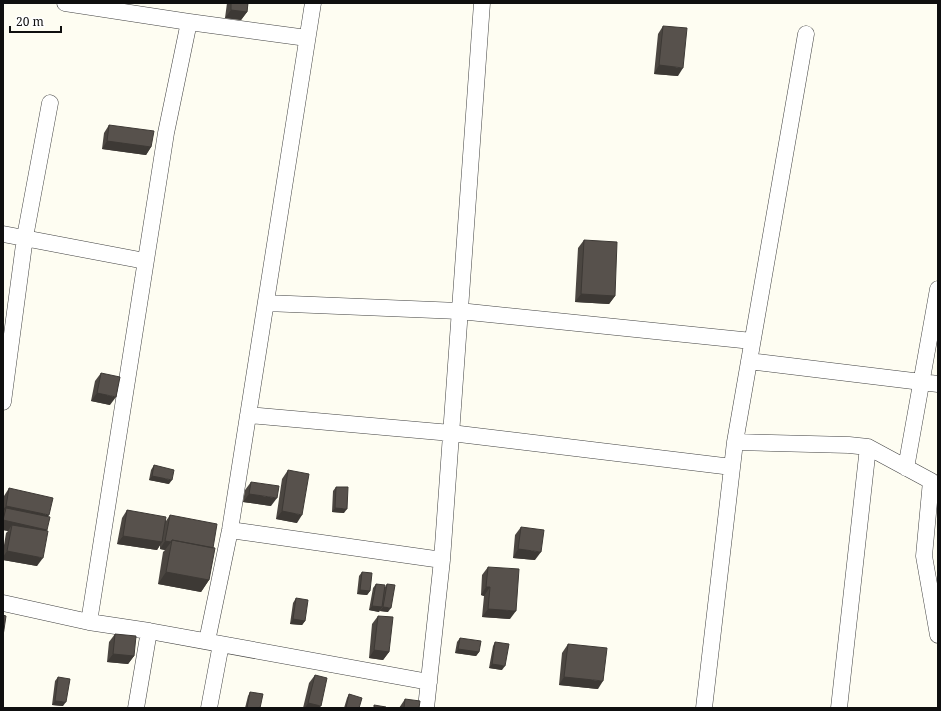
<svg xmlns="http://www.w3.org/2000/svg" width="941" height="711" font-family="'Noto Serif',serif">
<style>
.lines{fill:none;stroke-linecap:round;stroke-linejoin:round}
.minor-casing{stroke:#424242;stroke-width:17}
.minor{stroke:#fff;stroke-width:16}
.wall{fill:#4b4641}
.shaded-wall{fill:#3d3935}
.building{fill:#57514c;stroke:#3d3935}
</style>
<rect width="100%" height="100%" fill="#fefdf2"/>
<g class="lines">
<defs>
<path id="minor" d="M65 3 189 22 307 38
M3 234 145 261
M266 303 459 311 752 341
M749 361 938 384
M3 402 25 237 50 103
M248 415 451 433 732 467
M735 442 849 445 868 447 931 481 924 556 938 635
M906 468 938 289
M230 530 442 560
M3 603 89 622 149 631 429 682
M89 622 166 133 189 22
M207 641 230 530 313 3
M136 708 149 631
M209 708 221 644
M426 708 442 560 482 3
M704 708 735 442 806 34
M839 708 868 447"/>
</defs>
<use href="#minor" class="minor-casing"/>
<use href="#minor" class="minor"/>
</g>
<path class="wall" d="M227 3H248L247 12 241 20 225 18Z
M663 26 678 76 654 74 658 34Z
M109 125 151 147 146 155 102 149 104 133Z
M584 240 615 296 609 304 575 302 578 248Z
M101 373 110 405 91 401 95 381Z
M154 465 169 484 149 480 151 470Z
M288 470 297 523 276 519 282 479Z
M251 482 271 506 243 502 245 490Z
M336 487 344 513 332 512 333 491Z
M9 488 48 517 46 531 37 566 3 560V551L6 533 8 531 3 530V500L4 496Z
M127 510 166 521 170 515 213 548 209 580 201 592 158 584 163 552 165 550 160 549V545L157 550 117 544 122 518Z
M521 527 535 560 513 558 515 535Z
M488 567 510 619 482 617 484 596 481 595 482 575Z
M362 572 370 591 367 595 357 594 359 576Z
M376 584 385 587 387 584 388 612 380 611V609L379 612 369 610 373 588Z
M296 598 305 621 302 625 290 624 293 603Z
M378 616 389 652 383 660 369 658 372 624Z
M115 634 134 656 128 664 107 662 109 642Z
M460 638 479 652 476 656 455 653 457 642Z
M495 642 502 670 489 668 493 646Z
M568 644 598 689 559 685 562 653Z
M315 675 319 708H303L309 683Z
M58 677 63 706 52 705 55 681Z
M250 692 260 708H245L248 696Z
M349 694 359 708H344L347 698Z
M405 699 419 708H399Z"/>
<path class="shaded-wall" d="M231 10 247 12 241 20 225 18Z
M659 65 683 68 678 76 654 74Z
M107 141 151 147 146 155 102 149Z
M581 294 615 296 609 304 575 302Z
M97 393 116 397 110 405 91 401Z
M152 476 172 480 169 484 149 480Z
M249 494 277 498 271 506 243 502Z
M6 506 49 515 43 524 6 508 3 512V510Z
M335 508 347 509 344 513 332 512Z
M282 511 302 515 297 523 276 519Z
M3 520 47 530 42 538 12 525 8 531 3 530Z
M123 536 162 542 157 550 117 544Z
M165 541 171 542 165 550 160 549Z
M518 549 541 552 535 560 513 558Z
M7 551 43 558 37 566 3 560V557Z
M166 572 209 580 201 592 158 584Z
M486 587H490L484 596 481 595Z
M360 590 370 591 367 595 357 594Z
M372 606 382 607 379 612 369 610Z
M383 607 391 608 388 612 380 611Z
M488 609 516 611 510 619 482 617Z
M293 619 305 621 302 625 290 624Z
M458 649 479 652 476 656 455 653Z
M374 650 389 652 383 660 369 658Z
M113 654 134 656 128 664 107 662Z
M492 664 505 666 502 670 489 668Z
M564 677 603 681 598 689 559 685Z
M55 701 66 702 63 706 52 705Z
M308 703 321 706 319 708H305Z"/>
<path class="building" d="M231 3H248L247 12 231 10Z
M663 26 687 28 683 68 659 65Z
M109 125 154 131 151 147 107 141Z
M584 240 617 242 615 296 581 294Z
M101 373 120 377 116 397 97 393Z
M154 465 174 470 172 480 152 476Z
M288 470 309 474 302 515 282 511Z
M251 482 279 486 277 498 249 494Z
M336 487H348L347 509 335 508Z
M9 488 53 498 49 515 6 506Z
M6 508 50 517 47 530 3 520Z
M127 510 166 517 162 542 123 536Z
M170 515 217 524 213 548 172 540 171 542 165 541Z
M12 525 48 531 43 558 7 551Z
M521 527 544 530 541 552 518 549Z
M172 540 215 548 209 580 166 572Z
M488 567 519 569 516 611 488 609 490 587H486Z
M362 572 372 573 370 591 360 590Z
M376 584 385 585 382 607 372 606Z
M387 584 395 585 391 608 383 607Z
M296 598 308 600 305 621 293 619Z
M3 615 6 616 3 636Z
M378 616 393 617 389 652 374 650Z
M115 634 136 636 134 656 113 654Z
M460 638 481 641 479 652 458 649Z
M495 642 509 644 505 666 492 664Z
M568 644 607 648 603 681 564 677Z
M315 675 327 678 321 706 308 703Z
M58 677 70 679 66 702 55 701Z
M250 692 263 694 260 708H247Z
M349 694 362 698 359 708H346Z
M405 699 420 701 419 708H404Z
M374 705 386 707V708H374Z"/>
<rect width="941" height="711" fill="none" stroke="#0f0f0f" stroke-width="8"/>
<path d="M10 26v6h51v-6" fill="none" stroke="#0f0f0f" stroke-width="2"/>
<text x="16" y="26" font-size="12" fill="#0f0f0f" stroke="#ffffff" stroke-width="3" paint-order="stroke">20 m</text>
</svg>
